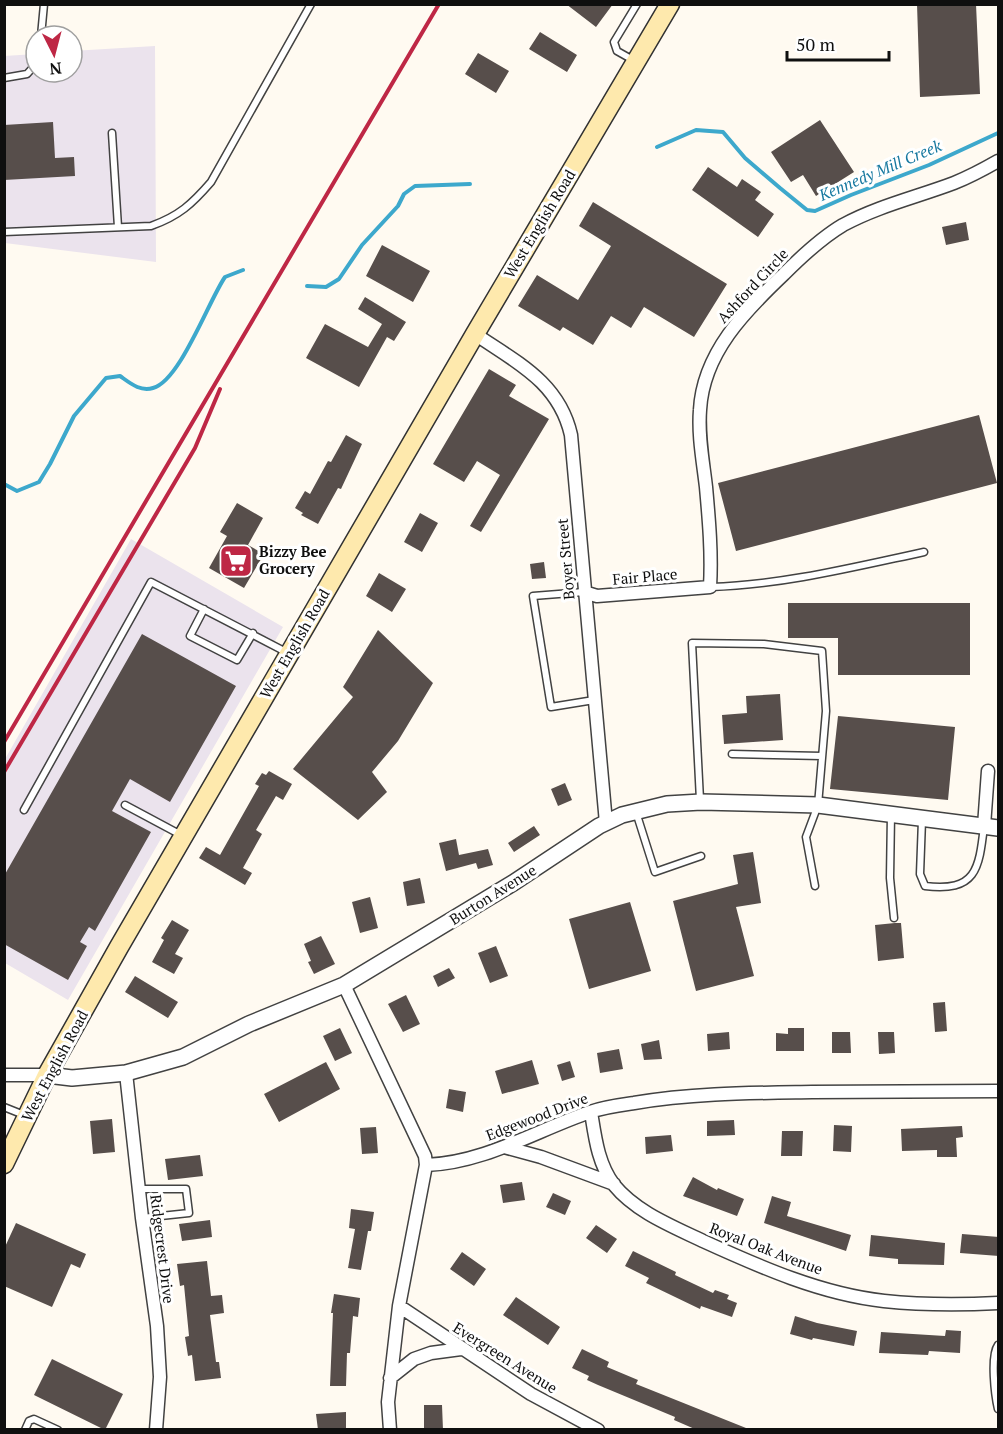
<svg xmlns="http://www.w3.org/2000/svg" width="1003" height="1434" font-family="'PT Serif',serif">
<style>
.industrial{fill:#ebe3ed}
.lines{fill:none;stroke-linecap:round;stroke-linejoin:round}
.stream{stroke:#3da8cc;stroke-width:4}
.building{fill:#574e4b}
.service-casing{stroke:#424242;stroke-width:9}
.minor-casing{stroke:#424242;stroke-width:15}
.tertiary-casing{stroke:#424242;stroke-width:18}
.secondary-casing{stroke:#313131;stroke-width:21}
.service{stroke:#fff;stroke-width:6}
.minor{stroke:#fff;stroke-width:12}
.tertiary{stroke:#fff;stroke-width:15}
.secondary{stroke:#fee9ad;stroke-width:18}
.rail{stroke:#be2745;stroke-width:4}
.labels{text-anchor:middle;stroke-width:6;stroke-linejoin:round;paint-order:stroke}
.street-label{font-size:15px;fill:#0f0f0f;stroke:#fff}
.poi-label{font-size:15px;font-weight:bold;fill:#0f0f0f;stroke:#fff;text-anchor:start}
.water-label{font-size:16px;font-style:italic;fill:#1879a0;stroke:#fff}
</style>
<rect width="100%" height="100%" fill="#fffaf1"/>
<path class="industrial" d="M155 46 156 262 5 243 4 56 36 54V72H72V51Z
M131 539 283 627 68 1000 5 963V759Z"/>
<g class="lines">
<path class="stream" d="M657 147 696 130 723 132 745 158 780 188 807 210 815 211 851 195 929 165 998 133
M307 286 326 287 339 279 362 245 398 206 404 194 415 186 470 184
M4 484 17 491 39 482 50 464 74 416 106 378 120 376C130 383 140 392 153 388 180 381 209 300 225 277L243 270"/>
</g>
<path class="building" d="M566 4H613L596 27Z
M917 4H976L980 94 920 97Z
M540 32 577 55 567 72 529 49Z
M478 53 509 71 496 93 465 74Z
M820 120 854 172 816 196 803 175 791 182 771 152Z
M53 122 55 158 74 157 75 176 4 180V125Z
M708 167 737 187 742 179 761 192 755 200 774 214 758 237 692 190Z
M593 202 727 284 694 337 644 307 631 328 611 316 593 345 563 327 560 331 518 306 537 275 578 300 611 246 579 226Z
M966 222 969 240 946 245 942 227Z
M382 245 430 271 413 302 366 276Z
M365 297 406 322 394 341 387 337 359 387 306 358 325 324 368 347 382 324 358 309Z
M489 369 516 385 509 396 549 419 481 532 470 526 500 475 477 461 464 482 433 464Z
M979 415 997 483 736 551 718 483Z
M346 435 362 444 341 489 338 488 318 524 301 515 303 513 295 508 305 491 310 494 328 461 331 462Z
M237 503 263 518 248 545 264 554 244 588 209 568 227 536 220 532Z
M420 513 438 523 422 552 404 542Z
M544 562 546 578 532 579 530 564Z
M379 573 406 589 392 612 366 596Z
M788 603H970V675H838V638H788Z
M378 630 433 683 398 741 372 772 387 792 358 820 293 769 353 697 343 687Z
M142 634 236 686 170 802 130 779 112 811 151 832 95 931 89 927 80 942 87 946 68 980 4 944V876Z
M780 694 783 740 724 744 722 715 747 713 746 696Z
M838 716 955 727 948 800 830 789Z
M269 771 292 784 283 800 276 796 256 830 262 834 243 868 252 873 245 885 199 858 206 847 220 855 259 786 255 784 262 773 266 775Z
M565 783 572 800 558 806 551 789Z
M534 826 540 835 514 852 508 843Z
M456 839 459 855 488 849 493 865 478 869 476 863 446 871 439 843Z
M753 852 761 903 736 907 754 976 696 991 673 901 738 884 733 855Z
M420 878 425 903 407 906 403 882Z
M370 897 378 928 360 933 352 902Z
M630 902 651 971 589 989 569 919Z
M172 920 189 930 175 954 183 958 174 974 152 962 164 940 161 938Z
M895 923H901L904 958 878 961 875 925Z
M321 936 335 964 314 974 308 962 311 961 304 944Z
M496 946 508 976 490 983 478 953Z
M449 968 455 978 438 987 433 976Z
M135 976 178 1002 168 1018 125 992Z
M406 995 420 1024 403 1032 388 1004Z
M945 1002 947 1031 935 1032 933 1003Z
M340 1028 352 1053 335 1061 323 1036Z
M788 1028H804V1051H776V1033L788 1034Z
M729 1032 730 1049 708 1051 707 1034Z
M832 1032H850L851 1053H832Z
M878 1032H894L895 1053 879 1054Z
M659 1040 662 1059 644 1060 641 1044Z
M619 1049 623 1069 600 1073 597 1053Z
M532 1060 539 1084 502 1094 495 1071Z
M570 1061 575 1077 562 1081 557 1065Z
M326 1062 340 1089 279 1122 264 1094Z
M449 1089 466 1092 463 1112 446 1108Z
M112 1119 115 1152 93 1154 90 1121Z
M734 1120 735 1135 707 1136V1121Z
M834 1125 852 1126 851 1152 833 1151Z
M962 1126 963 1137 956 1138 957 1157H937V1150L902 1151 901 1129Z
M376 1127 378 1153 362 1154 360 1128Z
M782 1131H803L802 1156H781Z
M671 1135 673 1151 646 1154 645 1137Z
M200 1155 203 1176 168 1180 165 1159Z
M693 1177 717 1190 718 1188 744 1199 737 1216 683 1196Z
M522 1182 525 1200 503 1203 500 1185Z
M553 1193 571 1201 565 1215 546 1207Z
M772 1196 791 1202 787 1216 851 1235 846 1251 764 1223Z
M351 1209 374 1212 371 1231H368L361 1270 348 1268 355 1229 349 1228Z
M210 1220 212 1237 182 1241 179 1224Z
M16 1223 86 1254 80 1268 71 1264 52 1307 4 1286V1249Z
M596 1225 617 1239 607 1253 586 1238Z
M962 1234 999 1237V1256L960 1253Z
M871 1235 945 1243 944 1265 898 1264V1259L869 1256Z
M633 1251 676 1272 675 1275 713 1293 715 1290 729 1295 727 1299 737 1303 732 1317 701 1306 700 1309 646 1283 649 1278 625 1266Z
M462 1252 486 1269 474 1286 450 1269Z
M207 1261 211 1296 222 1295 224 1313 210 1315 216 1362H219L221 1378 195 1381 192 1355 188 1356 185 1337 189 1336 184 1285 180 1286 177 1264Z
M334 1294 360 1298 358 1317 353 1316 350 1353H347L346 1386H330L333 1313H331Z
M516 1297 560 1327 548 1345 503 1315Z
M795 1316 817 1323 857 1331 854 1346 813 1338 812 1340 790 1334Z
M946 1330 961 1331 960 1353 929 1351 928 1355 879 1353 881 1332 945 1336Z
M582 1349 609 1362 607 1367 638 1380 636 1384 751 1430H697L674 1420 675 1417 598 1385 587 1380 589 1376 572 1368Z
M52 1359 123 1394 105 1430 34 1395Z
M424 1405H442L443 1430H424Z
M346 1412V1430H318L316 1414Z"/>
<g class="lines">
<defs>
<path id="service" d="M41 36 44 4
M633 60 617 51 614 42 637 4
M4 78 27 74 36 64
M112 133 118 227
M4 232 151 226C179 216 192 204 211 182L311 4
M711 587C782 585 854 567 924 552
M584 592 533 596 551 707 594 700
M204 609 190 636 237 660 253 633
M732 754 822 756
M700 800 692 643 764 644 822 651 826 711 818 805 806 837 815 886
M125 805 183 836
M24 810 151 582 286 652
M636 812 655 872 701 856
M891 814 890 878 894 918
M922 820 920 874 925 886C976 892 979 870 984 826
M4 1107 24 1115
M139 1189H186L189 1213 142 1218
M998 1345C990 1356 995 1396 998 1409
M25 1430 29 1421 34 1419 58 1430"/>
<path id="minor" d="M475 334C516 362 559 382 571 435L606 823
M584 592 597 596 710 587C712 554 709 520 706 487 703 461 698 436 700 410 703 353 745 311 784 274 802 256 821 238 843 225 878 206 917 197 954 183 969 177 984 169 998 161
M984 826 988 771
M344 985 425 1156 426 1165 399 1306 388 1402 390 1430
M126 1073 142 1218 157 1326 160 1377 156 1430
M4 1075H47
M591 1112C595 1137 598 1164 614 1185 636 1212 672 1226 703 1241 760 1267 821 1294 884 1301 922 1305 960 1305 998 1303
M504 1147 541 1157 614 1184
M426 1165C484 1163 535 1131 590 1112 604 1107 620 1105 634 1103 693 1093 752 1093 812 1092 874 1092 936 1091 998 1091
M399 1306 531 1394 598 1430
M390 1378 414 1359 431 1353 461 1349"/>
<path id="tertiary" d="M47 1075 72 1078 126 1073 183 1057 249 1024 344 985 513 883 599 826 622 815 667 804 701 802 818 805 998 828"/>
<path id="secondary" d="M4 1164 47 1075 119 947 475 334 670 4"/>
</defs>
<use href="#service" class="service-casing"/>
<use href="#minor" class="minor-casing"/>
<use href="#tertiary" class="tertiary-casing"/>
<use href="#secondary" class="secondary-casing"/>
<use href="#service" class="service"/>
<use href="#minor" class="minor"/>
<use href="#tertiary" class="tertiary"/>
<use href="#secondary" class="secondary"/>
<path class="rail" d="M4 742 439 4
M4 772 195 448 220 389"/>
</g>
<defs>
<symbol id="supermarket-square" viewBox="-11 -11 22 22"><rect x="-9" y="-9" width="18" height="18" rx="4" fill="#be2745" stroke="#fff"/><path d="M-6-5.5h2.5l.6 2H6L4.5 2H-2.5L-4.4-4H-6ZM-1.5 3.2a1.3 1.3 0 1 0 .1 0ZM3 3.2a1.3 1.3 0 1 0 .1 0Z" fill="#fff"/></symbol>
</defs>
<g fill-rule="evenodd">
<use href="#supermarket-square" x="217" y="542" width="38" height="38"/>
</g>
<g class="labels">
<g class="street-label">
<text transform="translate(540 224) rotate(-59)" y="5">West English Road</text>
<text transform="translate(753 286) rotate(-47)" y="5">Ashford Circle</text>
<text transform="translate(566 559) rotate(-95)" y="5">Boyer Street</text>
<text transform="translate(645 577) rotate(-5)" y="5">Fair Place</text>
<text transform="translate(295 644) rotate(-60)" y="5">West English Road</text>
<text transform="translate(493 895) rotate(-32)" y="5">Burton Avenue</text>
<text transform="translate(55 1066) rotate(-62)" y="5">West English Road</text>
<text transform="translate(537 1117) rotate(-21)" y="5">Edgewood Drive</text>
<text transform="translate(162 1249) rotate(83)" y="5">Ridgecrest Drive</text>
<text transform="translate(766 1249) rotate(21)" y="5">Royal Oak Avenue</text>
<text transform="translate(505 1358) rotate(32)" y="5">Evergreen Avenue</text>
</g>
<g class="poi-label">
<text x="259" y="557">Bizzy Bee<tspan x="259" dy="17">Grocery</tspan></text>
</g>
<g class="water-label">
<text transform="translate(880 170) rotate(-23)" y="6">Kennedy Mill Creek</text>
</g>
</g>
<rect width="1003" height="1434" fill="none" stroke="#0f0f0f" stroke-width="12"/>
<g transform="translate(54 54) rotate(174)"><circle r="28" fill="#ffffff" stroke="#9f9f9f" stroke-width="1.5"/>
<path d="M0-4.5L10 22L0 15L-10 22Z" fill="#be2745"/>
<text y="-9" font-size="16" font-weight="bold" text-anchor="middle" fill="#0f0f0f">N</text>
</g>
<path d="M787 51v9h102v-9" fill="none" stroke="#0f0f0f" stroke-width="3"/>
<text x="796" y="51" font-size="18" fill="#0f0f0f" stroke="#ffffff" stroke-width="4.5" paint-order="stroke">50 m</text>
</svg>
